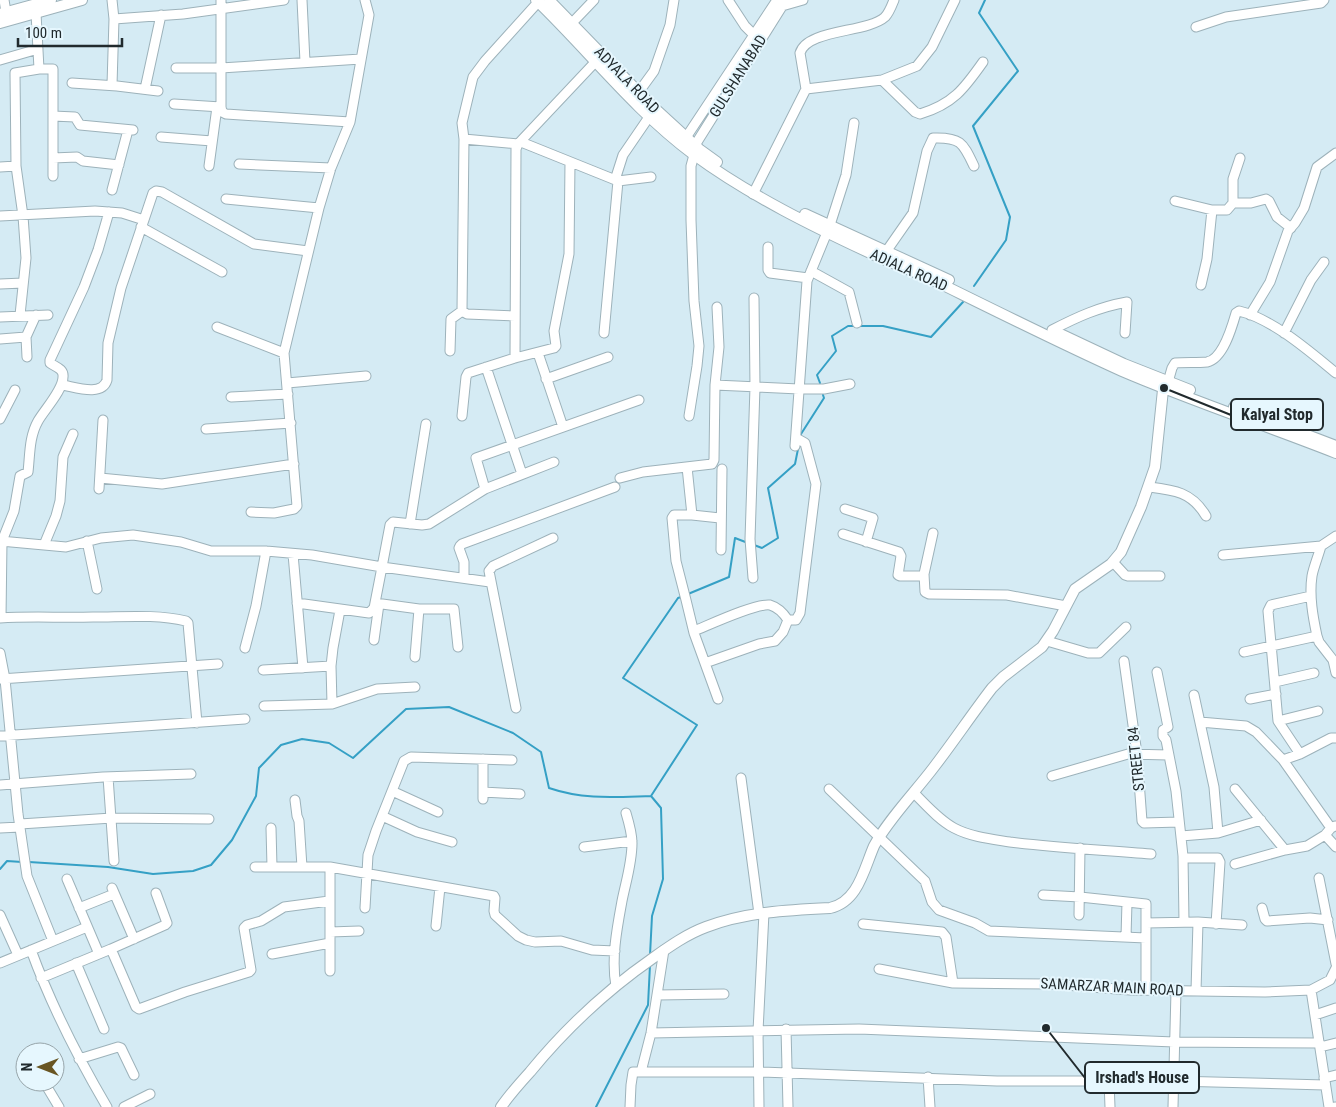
<svg xmlns="http://www.w3.org/2000/svg" width="1336" height="1107" font-family="'Roboto Condensed',sans-serif">
<style>
.lines{fill:none;stroke-linecap:round;stroke-linejoin:round}
.stream{stroke:#35a0c5;stroke-width:2}
.minor-casing{stroke:#9db2ba;stroke-width:11}
.major-casing{stroke:#9db2ba;stroke-width:12}
.minor{stroke:#fff;stroke-width:9}
.major{stroke:#fff;stroke-width:10}
.labels{text-anchor:middle;stroke-width:4;stroke-linejoin:round;paint-order:stroke}
.street-label{font-size:15px;fill:#212a2d;stroke:#e6f7fe}
.leader{fill:none;stroke:#212a2d;stroke-width:2}
.callout-dot{fill:#212a2d;stroke:#e6f7fe;stroke-width:2}
.callout{fill:#e6f7fe;stroke:#212a2d;stroke-width:2}
.callout-label{font-size:16px;text-anchor:middle;font-weight:bold;fill:#212a2d}
</style>
<rect width="100%" height="100%" fill="#d5ebf4"/>
<g class="lines">
<path class="stream" d="M974 286 1006 240 1010 217 973 126 1018 71 979 13 985 0
M860 326H883L931 337 963 302
M820 383 817 375 836 351 832 336 848 326H855
M801 434 824 398 823 395
M754 545 762 548 778 538 768 488 795 464 798 449
M688 594 729 577 735 538 748 543
M651 796 697 725 623 678 678 598 681 597
M29 862 108 867 153 874 193 871 211 865 232 840 256 796 259 768 281 745 302 739 329 743 353 758 406 709 449 707 513 733 541 752 549 788C584 800 615 797 651 796L661 808 663 879 652 916 650 955
M0 869 7 861 22 862
M596 1107 648 1005 650 965"/>
<defs>
<path id="minor" d="M4 0 6 12
M221 0V107L222 112 226 114 350 122
M302 0 305 62
M728 0 745 26 758 39
M782 6 803 0
M36 13 39 69
M114 19 183 14 284 0
M572 23 594 0
M1196 27 1226 17 1321 3 1324 0
M0 60 38 49
M176 68H221L361 59
M882 80 917 66 932 47 955 0
M72 83 117 86 158 91
M112 85 114 19 112 0
M145 89 161 15
M806 89 882 80 915 112 920 114C953 104 964 89 983 62
M638 93 654 71 670 25 674 0
M174 104 221 107
M53 116 75 117 80 125 133 130
M161 137 212 141
M464 139 518 144
M521 142 618 181 651 177
M683 142 777 0
M692 150 786 0
M53 158 77 157 83 161 119 165
M239 164 331 168
M209 166 217 107
M0 167 16 166
M615 180 623 155 649 117
M112 190 128 130
M753 194 806 89 800 53C807 29 867 33 885 17 889 13 892 5 894 0
M226 199 319 208
M1175 201 1212 210H1227L1233 203V179L1240 158
M1233 203H1251L1266 199 1269 201 1277 217 1291 228
M0 216 95 211 122 213 144 220
M141 227 222 272
M768 247V270L770 273 808 278
M883 256 913 213 927 151 933 138C961 137 963 143 974 166
M811 271 849 292 857 323
M0 284 23 283
M1201 285 1207 259 1212 210
M20 315 26 258 23 216 16 166 15 73 39 69H53V176
M1250 315 1270 282 1288 231 1295 223 1304 208 1317 167 1336 153
M515 316 467 314 462 311 464 139 462 123 473 77 485 61 540 0
M0 317 48 315
M217 327 284 353
M1052 330C1077 317 1099 307 1127 302L1125 333
M604 333 618 181
M1284 333 1311 280 1324 262
M0 339 26 337
M450 351 451 319 462 311
M538 353 563 427
M27 357 26 337 36 315
M515 358 516 149 518 144 600 57
M486 367 522 474
M546 379 608 357
M1168 382 1172 368 1175 363C1186 362 1196 363 1207 362 1223 359 1232 327 1236 313L1239 311C1273 319 1310 352 1336 373
M287 383 366 376
M62 385C75 387 102 397 107 380L108 343 121 288 153 193 156 191 162 192 254 244 308 251
M715 385 799 389H824L850 384
M231 397 288 394
M462 416 466 377 468 373 515 358 554 348 556 346 554 331 569 254 570 162
M689 416 697 366 699 346 694 301 691 220V166L694 155
M0 419 15 390
M206 429 291 423
M795 446 807 281 830 225 846 175 854 123
M687 467 692 515H674L672 518 676 561 686 600 694 633 718 699
M100 478 162 484 294 464
M620 478 643 472 712 464 714 460 715 385 719 347 717 307
M1149 487C1174 490 1192 492 1206 516
M99 489 103 420
M485 489 476 458 639 400
M845 509 873 518 866 542
M251 512 274 513 294 509 297 506 284 353 319 208 331 168 350 122 369 15 365 0
M692 515 720 518
M410 524 426 424
M933 533 924 574 925 592 929 594 1007 595 1066 606
M843 534 899 552 901 556 898 575 900 576H924
M1336 536 1321 546C1319 554 1313 569 1312 576 1309 596 1313 617 1317 636L1319 642 1333 660 1336 673
M0 541 66 547 101 538 133 535 181 542 211 551H266L312 555 382 567 390 525 393 522 422 525 429 524 485 489 554 462
M87 541 97 589
M44 545 56 516 60 501 63 457 73 434
M721 550 722 469
M293 554 303 668
M1223 555 1321 546
M1113 562 1125 575 1128 576H1160
M464 577V562L459 548 460 546 462 544 615 487
M753 578 750 539 755 387 754 298
M297 603 369 613 374 608 382 567 490 582
M375 603 419 609H454L458 647
M0 618C31 616 62 618 93 617 124 617 155 614 186 621L188 623 197 723
M1 618 2 541 14 511 20 476 28 472C30 455 29 437 38 421 45 409 63 390 63 377 64 369 56 367 50 363V360L84 287 98 250 109 212
M694 631C709 625 756 603 770 605 777 607 784 614 788 620
M374 640 379 604
M1047 641 1088 653H1099L1126 627
M245 648 256 606 266 551
M1244 652 1317 636
M0 653 5 679 18 814 27 876 53 941
M415 657 419 609
M1124 661 1137 754 1142 821 1144 823 1179 822
M705 663 759 644 775 641 783 632 788 620H796L800 613 816 484 805 443 796 438
M331 666 332 704
M263 670 331 666 333 648 340 610
M1157 672 1168 727 1163 730V736L1166 740 1176 791 1183 856 1184 922
M0 679 218 664
M1275 682 1314 673
M1194 695 1214 787 1218 833
M1250 699 1276 694
M264 706 332 704 377 689 415 687
M516 708 489 571 493 566 553 538
M1278 721 1318 711
M1200 722 1246 726 1256 732 1283 760
M0 736 245 719
M1300 754 1278 721 1268 611 1271 605 1311 596
M483 759V799
M1052 776 1128 754 1168 755
M108 777 114 861
M741 778 759 914
M0 785 103 777 191 774
M829 789 925 881 932 902 939 910 975 923 989 931 1146 938
M1235 789 1285 850
M392 791 438 812
M483 792 520 794
M914 793C926 805 939 820 954 828 971 837 991 839 1010 842 1057 848 1104 850 1151 854
M295 800 297 816 299 821 302 867
M382 816 417 832 452 842
M20 824 112 818 209 819
M0 828 20 827
M271 828 272 867
M1331 828 1283 760 1300 754 1331 738H1336
M1325 835 1336 847
M1181 836 1218 833 1261 820
M584 847 632 841
M1183 858H1218L1220 862 1216 924
M1235 864 1285 850 1307 846 1325 835 1331 828 1335 826
M255 867H330L494 896 495 898 494 911 495 915 518 936 526 940 535 942 561 941 592 950 615 951
M330 867V971
M1319 878 1336 964
M67 879 99 954
M112 888 134 939
M1043 895 1080 897 1146 904V990
M79 908 114 894
M365 908 368 855 376 831 404 761 411 757 512 760
M1262 908 1265 919 1267 921 1310 918 1328 920
M0 915 18 955
M1079 915 1080 848
M1146 923 1198 922 1242 925
M863 924 942 932 946 937 953 983
M436 926 440 887
M330 932 359 931
M1126 937 1127 902
M111 949 136 1007 139 1009 185 992 249 972 251 970 244 928 247 925 261 921 284 907 329 901
M31 950C51 1005 77 1056 107 1107
M272 954 330 943
M0 963 87 927
M76 963 104 1029
M879 969 953 983 1052 984 1130 990 1265 992 1311 990 1330 980 1336 968
M41 978 111 949 165 925 167 923 156 893
M616 986C611 959 617 928 622 901 626 881 632 863 632 843 632 833 629 823 626 813
M1311 990 1329 1107
M1196 991 1198 922
M657 995 724 994
M1315 1015 1336 1008
M786 1029 788 1107
M651 1033 859 1029 1174 1042 1319 1043
M1320 1047 1336 1043
M79 1059 118 1047 121 1048 134 1075
M641 1072 651 1033 664 950
M928 1077 930 1107
M1324 1078 1336 1075
M1109 1081 1110 1107
M47 1087 59 1107
M124 1107 150 1094
M630 1107 631 1085 633 1072H759L997 1081H1174L1325 1085
M759 1107 758 1031 764 913
M1173 1107 1176 991
M1335 1107H1336"/>
<path id="major" d="M536 0C589 51 634 110 693 154 750 196 816 228 881 258 899 266 919 273 937 282 998 312 1060 343 1122 371 1192 401 1265 425 1336 453
M549 0 651 105 699 149 717 162
M0 14 51 0
M0 23 82 0
M805 214 949 280
M1056 332 1124 364 1190 390
M1234 407 1336 446
M501 1107C510 1094 520 1083 530 1072 566 1028 607 990 653 958 670 946 687 934 706 927 746 912 788 910 830 908 858 902 864 869 874 846 887 821 916 791 934 767 954 741 972 714 992 688L1003 677 1042 647 1053 631 1075 589 1111 564 1121 552 1141 507 1155 467 1164 380"/>
</defs>
<use href="#minor" class="minor-casing"/>
<use href="#major" class="major-casing"/>
<use href="#minor" class="minor"/>
<use href="#major" class="major"/>
</g>
<g class="labels">
<g class="street-label">
<text transform="translate(738 76) rotate(-58)" y="5">GULSHANABAD</text>
<text transform="translate(627 80) rotate(46)" y="5">ADYALA ROAD</text>
<text transform="translate(909 270) rotate(24)" y="5">ADIALA ROAD</text>
<text transform="translate(1136 759) rotate(-96)" y="5">STREET 84</text>
<text transform="translate(1112 987) rotate(3)" y="5">SAMARZAR MAIN ROAD</text>
</g>
</g>
<path class="leader" d="M1164 388L1231 415M1046 1028L1085 1078"/>
<g class="callout-dot">
<circle cx="1164" cy="388" r="5"/>
<circle cx="1046" cy="1028" r="5"/>
</g>
<g class="callout">
<rect x="1231" y="399" width="92" height="31" rx="5"/>
<rect x="1085" y="1062" width="114" height="31" rx="5"/>
</g>
<g class="callout-label">
<text x="1277" y="420">Kalyal Stop</text>
<text x="1142" y="1083">Irshad's House</text>
</g>
<g transform="translate(40 1067) rotate(270)"><circle r="24" fill="#e6f7fe" stroke="#97a5aa"/>
<path d="M0-4L9 19L0 12L-9 19Z" fill="#685523"/>
<text y="-8" font-size="14" font-weight="bold" text-anchor="middle" fill="#212a2d">N</text>
</g>
<path d="M18 38v8h104v-8" fill="none" stroke="#212a2d" stroke-width="2.5"/>
<text x="25" y="38" font-size="15" fill="#212a2d" stroke="#e6f7fe" stroke-width="4" paint-order="stroke">100 m</text>
</svg>
